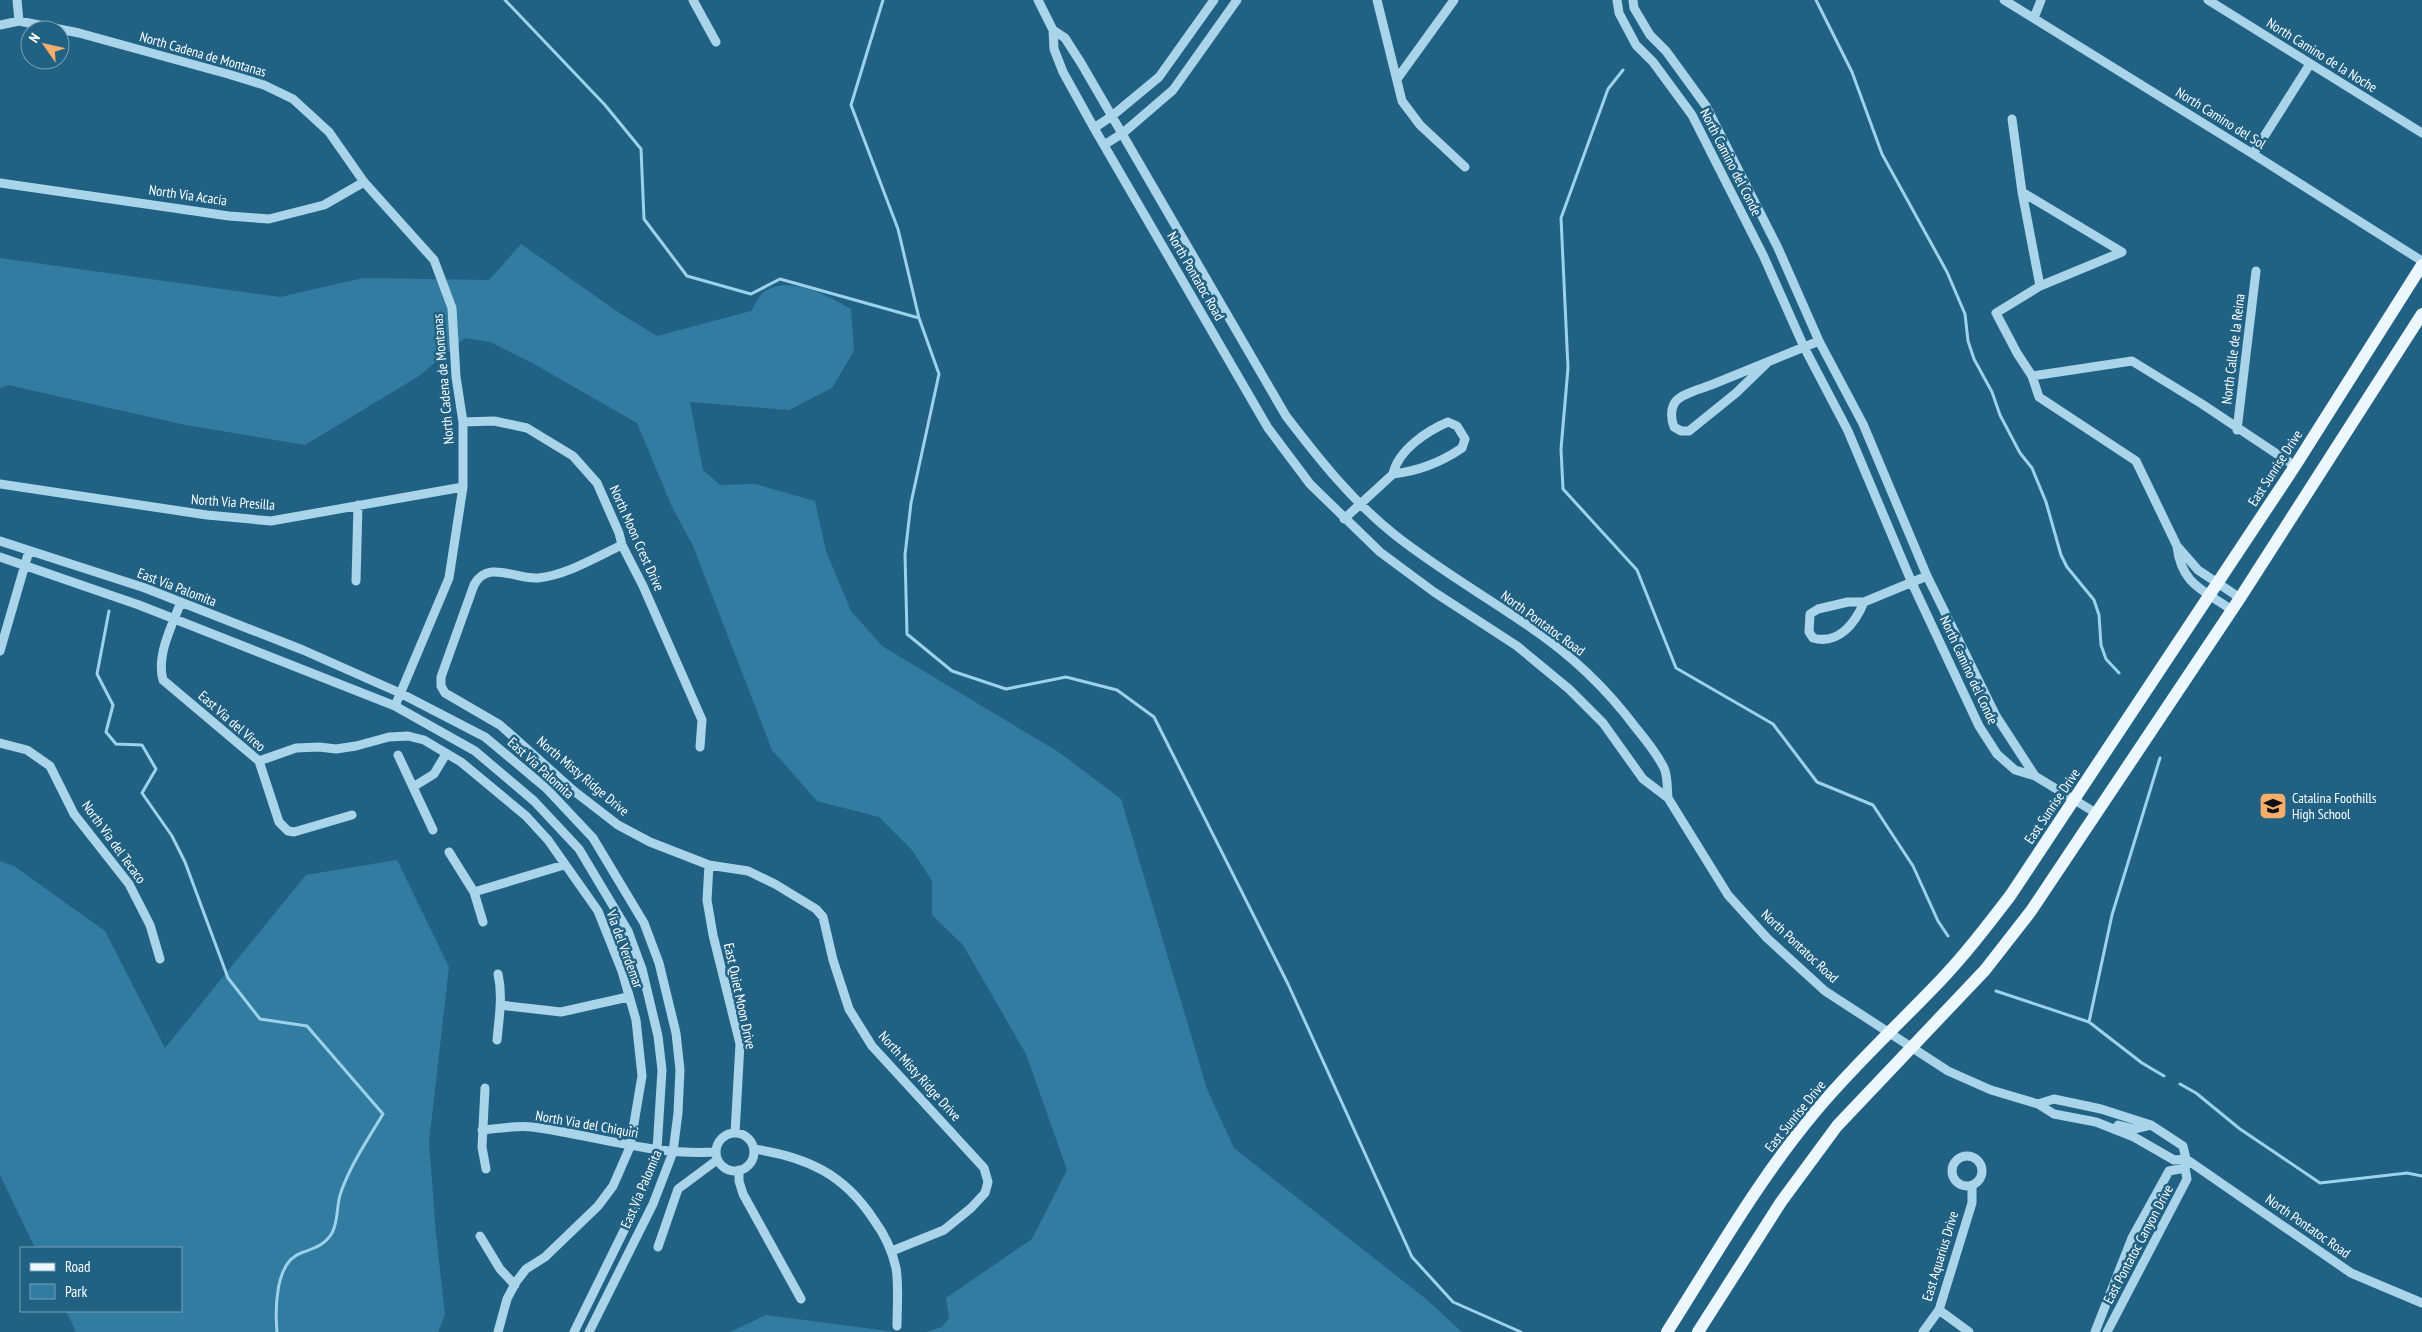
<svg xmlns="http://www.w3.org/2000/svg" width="2422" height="1332" font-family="'PT Sans Narrow',sans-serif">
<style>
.green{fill:#317ca0}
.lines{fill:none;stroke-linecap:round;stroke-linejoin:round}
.stream{stroke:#9cd2ea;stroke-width:3}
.minor{stroke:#a9d4e9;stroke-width:9}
.major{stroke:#ecf7fe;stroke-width:12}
.labels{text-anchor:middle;stroke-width:5;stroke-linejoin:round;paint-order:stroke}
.street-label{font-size:14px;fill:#fff;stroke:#216284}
.poi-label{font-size:14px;fill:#fff;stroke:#216284;text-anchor:start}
</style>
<rect width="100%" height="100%" fill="#216284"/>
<path class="green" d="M521 244 621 314 657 336 751 311C755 305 759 296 764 292 789 274 828 296 851 309L854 351 832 388 789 410 690 402 703 470 720 485 755 484 815 501 826 551 851 611 882 646 1060 753 1121 799 1207 1089 1234 1148 1426 1299 1462 1332H926L942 1327 949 1318 946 1298 1032 1239 1067 1170 1026 1054 963 945 932 915V881L912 850 879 817 817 801 772 750 693 546 672 507 637 423 534 364 490 342 465 338 419 376 305 445 185 425 8 385 0 388V258L280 297 363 278 489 280Z
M397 860 449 967 429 1142 436 1234 445 1315 438 1332H76L66 1311H181V1248H35L0 1175V861L14 866 105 931 165 1048 306 875Z
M766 1315 895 1332H730Z"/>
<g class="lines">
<path class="stream" d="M505 0 605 105 641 149 644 219 687 276 751 294 780 279 919 318 939 374 911 503 905 555 907 634 952 671 1006 689 1066 677 1117 690 1154 717 1288 984 1412 1257 1453 1302 1521 1332
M883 0 851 105 898 229 919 318
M1816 0 1852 72 1882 154 1947 272 1965 314 1968 341 1974 359 1992 392 2000 415 2020 453 2032 468 2046 502 2061 555 2067 567 2094 600 2099 615 2101 645 2106 659 2119 673
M1623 70 1608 89 1561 218 1568 368 1561 449 1563 489 1637 570 1676 668 1773 724 1817 782 1873 805 1913 866 1938 921 1948 936
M109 611 97 674 113 705 106 732 116 744 142 745 156 769 142 793 172 836 185 862 228 978 260 1019 307 1026 383 1114C368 1139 351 1164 341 1192 336 1205 339 1220 332 1233 324 1246 314 1248 301 1253 275 1262 275 1309 277 1332
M1996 991 2089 1022 2142 1063 2164 1076
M2089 1022 2112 915 2160 758
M2180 1084 2196 1093 2240 1129 2320 1183 2407 1173 2422 1176"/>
<path class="minor" d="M17 0 19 21
M693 0 716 42
M1038 0 1053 30 1054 49 1063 72 1094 128 1268 428 1310 484 1380 552 1434 592 1517 646 1569 689 1603 723 1643 779 1668 798 1728 895 1767 938 1825 991 1948 1071 1991 1090 2038 1104
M1377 0 1402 101 1420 125 1465 167
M1617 0 1619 13 1636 45 1653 62 1692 115 1763 255 1804 347 1848 431 1912 583 1979 726 1997 754 2015 770 2035 776 2096 813
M1633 0 1634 8 1650 35 1666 51 1706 106 1778 248 1819 341 1863 424 1927 576 1996 716 2035 776
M2004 0 2253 154 2422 261
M2208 0 2422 133
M2034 18 2041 0
M0 25 19 21 79 33 228 74 264 85 293 99 329 132 364 182 434 260 452 308 456 377 463 422V487L449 578 395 706
M1053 30 1065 38 1081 63 1286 416C1319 459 1352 501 1395 535 1438 569 1485 596 1530 627 1570 654 1607 689 1636 728 1646 740 1657 754 1664 768 1668 776 1667 789 1668 798
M1397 79 1454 0
M2012 119 2022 192 2122 252 2040 286 1996 313 2017 353 2032 376 2039 397 2136 461 2177 546
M1094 128 1112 116 1159 77 1214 0
M1104 145 1123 133 1173 90 1237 0
M2253 154 2310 64
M0 183 229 216 269 219 324 205 364 182
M2022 192 2040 286
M1768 362 1736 393 1689 431H1681L1674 427C1671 420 1670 408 1676 401 1683 393 1701 389 1711 385 1747 370 1783 356 1819 341
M2032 376 2132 361 2202 404 2295 466
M463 422 494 421 527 428 573 456 597 483 619 533 622 545 643 586 702 720 700 747
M2237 430 2256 271
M0 484 207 515 271 521 463 487
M1344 519 1393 474C1398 450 1427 431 1448 422L1457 426 1465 439 1462 448C1440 463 1419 471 1393 474
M0 541 145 588 303 650 400 693 485 737 546 788 593 838 644 923 659 963 676 1033 680 1070 678 1113 673 1152 653 1204 589 1332
M622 545C596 557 567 575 538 578 516 580 488 559 474 585L441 677V686L445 693 500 725 574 791 618 825 650 842 709 865 748 871 775 884 816 909 823 917 833 960 849 1009 872 1046 984 1168 988 1182 985 1193 971 1208 944 1230 892 1251
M0 557 139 605 395 706 475 751 534 801 579 849 628 931 642 969 658 1036 662 1070 657 1150 640 1198 574 1332
M356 581 358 505
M181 602C172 625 156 656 163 680L259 761 279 822 288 831 294 832 352 815
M1864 602C1855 624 1838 645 1813 638L1809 632 1810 614 1818 609 1848 602H1864L1927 576
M2232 610C2203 590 2181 584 2177 546L2198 570 2240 598
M0 651 29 551
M0 743 27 750 50 766 74 814 129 884 150 925 160 959
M398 755 433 830
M259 761 296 748 319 747 336 749 356 746 389 737 408 736 424 740 461 762 526 816 548 840 598 911 622 971 636 1020 642 1076 630 1147 613 1186 598 1206 545 1257 526 1269 516 1282 507 1299 498 1332
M413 787 434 774 446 754
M449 852 474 892 483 922
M709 865 707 900 713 935 740 1044 735 1133
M474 892 564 865
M500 1005 561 1012 628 997
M497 1040C499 1018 503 996 498 974
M485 1088 482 1147 486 1169
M2118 1125 2134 1129 2151 1125
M482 1130C498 1129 516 1125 532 1127 594 1135 653 1156 716 1152
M716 1152a19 19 0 1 1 38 0a19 19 0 1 1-38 0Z
M754 1149C807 1157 844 1174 874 1220 885 1235 892 1250 896 1268 899 1286 897 1307 897 1326
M1952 1171a15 15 0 1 1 30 0a15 15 0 1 1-30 0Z
M2186 1159 2183 1146 2151 1125 2101 1109 2054 1099 2038 1104 2054 1114 2096 1122 2134 1137 2174 1160 2186 1159 2351 1273 2422 1303
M739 1170V1181L743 1194 801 1299
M480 1236 500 1269 515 1285
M658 1247 678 1189 717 1160
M1939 1310 1969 1332
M1923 1332 1939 1310 1972 1203V1185
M2095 1332 2132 1238 2169 1171 2185 1168
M2107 1332 2187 1179 2185 1168 2188 1163"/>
<path class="major" d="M1667 1332C1714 1258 1758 1180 1815 1112 1853 1066 1897 1026 1938 983 1964 956 1987 926 2010 896L2295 466 2422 265
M1698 1332 1781 1202 1837 1126 1985 970 2031 911 2240 598 2422 314"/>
</g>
<defs>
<symbol id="school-square" viewBox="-11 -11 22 22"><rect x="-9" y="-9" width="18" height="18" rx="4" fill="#f6ae6a" stroke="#216284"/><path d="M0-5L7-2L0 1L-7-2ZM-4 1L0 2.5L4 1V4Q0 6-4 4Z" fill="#111"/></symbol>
</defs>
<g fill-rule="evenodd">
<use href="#school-square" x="2257" y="790" width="32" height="32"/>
</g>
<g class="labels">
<g class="street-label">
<text transform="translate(203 54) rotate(16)" y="5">North Cadena de Montanas</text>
<text transform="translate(2322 55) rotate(32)" y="5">North Camino de la Noche</text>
<text transform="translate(2221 118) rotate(32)" y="5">North Camino del Sol</text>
<text transform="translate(1731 162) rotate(63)" y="5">North Camino del Conde</text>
<text transform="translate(188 195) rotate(8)" y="5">North Via Acacia</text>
<text transform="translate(1196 276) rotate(60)" y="5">North Pontatoc Road</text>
<text transform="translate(2233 349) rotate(-83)" y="5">North Calle de la Reina</text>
<text transform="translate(443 379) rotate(-95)" y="5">North Cadena de Montanas</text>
<text transform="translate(2275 468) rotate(-57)" y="5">East Sunrise Drive</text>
<text transform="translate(233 502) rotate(4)" y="5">North Via Presilla</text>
<text transform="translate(637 538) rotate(66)" y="5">North Moon Crest Drive</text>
<text transform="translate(177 587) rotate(21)" y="5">East Via Palomita</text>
<text transform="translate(1543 623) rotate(36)" y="5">North Pontatoc Road</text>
<text transform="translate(1969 670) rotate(65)" y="5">North Camino del Conde</text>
<text transform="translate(232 721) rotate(41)" y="5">East Via del Vireo</text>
<text transform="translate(541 768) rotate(42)" y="5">East Via Palomita</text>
<text transform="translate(583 776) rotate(40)" y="5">North Misty Ridge Drive</text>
<text transform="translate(2052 806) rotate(-56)" y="5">East Sunrise Drive</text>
<text transform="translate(114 842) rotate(54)" y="5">North Via del Tecaco</text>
<text transform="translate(1800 946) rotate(43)" y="5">North Pontatoc Road</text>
<text transform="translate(625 949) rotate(70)" y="5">Via del Verdemar</text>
<text transform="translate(740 996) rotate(78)" y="5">East Quiet Moon Drive</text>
<text transform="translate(920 1076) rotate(48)" y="5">North Misty Ridge Drive</text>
<text transform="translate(1795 1116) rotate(-51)" y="5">East Sunrise Drive</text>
<text transform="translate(587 1124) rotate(10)" y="5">North Via del Chiquiri</text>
<text transform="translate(641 1189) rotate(-67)" y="5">East Via Palomita</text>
<text transform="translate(2308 1226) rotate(35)" y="5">North Pontatoc Road</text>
<text transform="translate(2138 1244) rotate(-62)" y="5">East Pontatoc Canyon Drive</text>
<text transform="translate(1940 1256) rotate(-73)" y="5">East Aquarius Drive</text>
</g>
<g class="poi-label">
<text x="2292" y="803">Catalina Foothills<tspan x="2292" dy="16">High School</tspan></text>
</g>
</g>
<rect x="20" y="1247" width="162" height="65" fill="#216284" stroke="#7aa1b5"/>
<rect x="30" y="1263" width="25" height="8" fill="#ecf7fe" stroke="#7aa1b5"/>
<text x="65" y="1272" font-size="15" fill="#ffffff">Road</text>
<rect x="30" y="1284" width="25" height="15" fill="#317ca0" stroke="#7aa1b5"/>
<text x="65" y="1297" font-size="15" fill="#ffffff">Park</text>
<g transform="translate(45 45) rotate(304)"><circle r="24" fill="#216284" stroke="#7aa1b5"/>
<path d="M0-4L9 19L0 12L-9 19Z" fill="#f6ae6a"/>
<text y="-8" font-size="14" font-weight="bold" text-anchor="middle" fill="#ffffff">N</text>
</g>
</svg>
